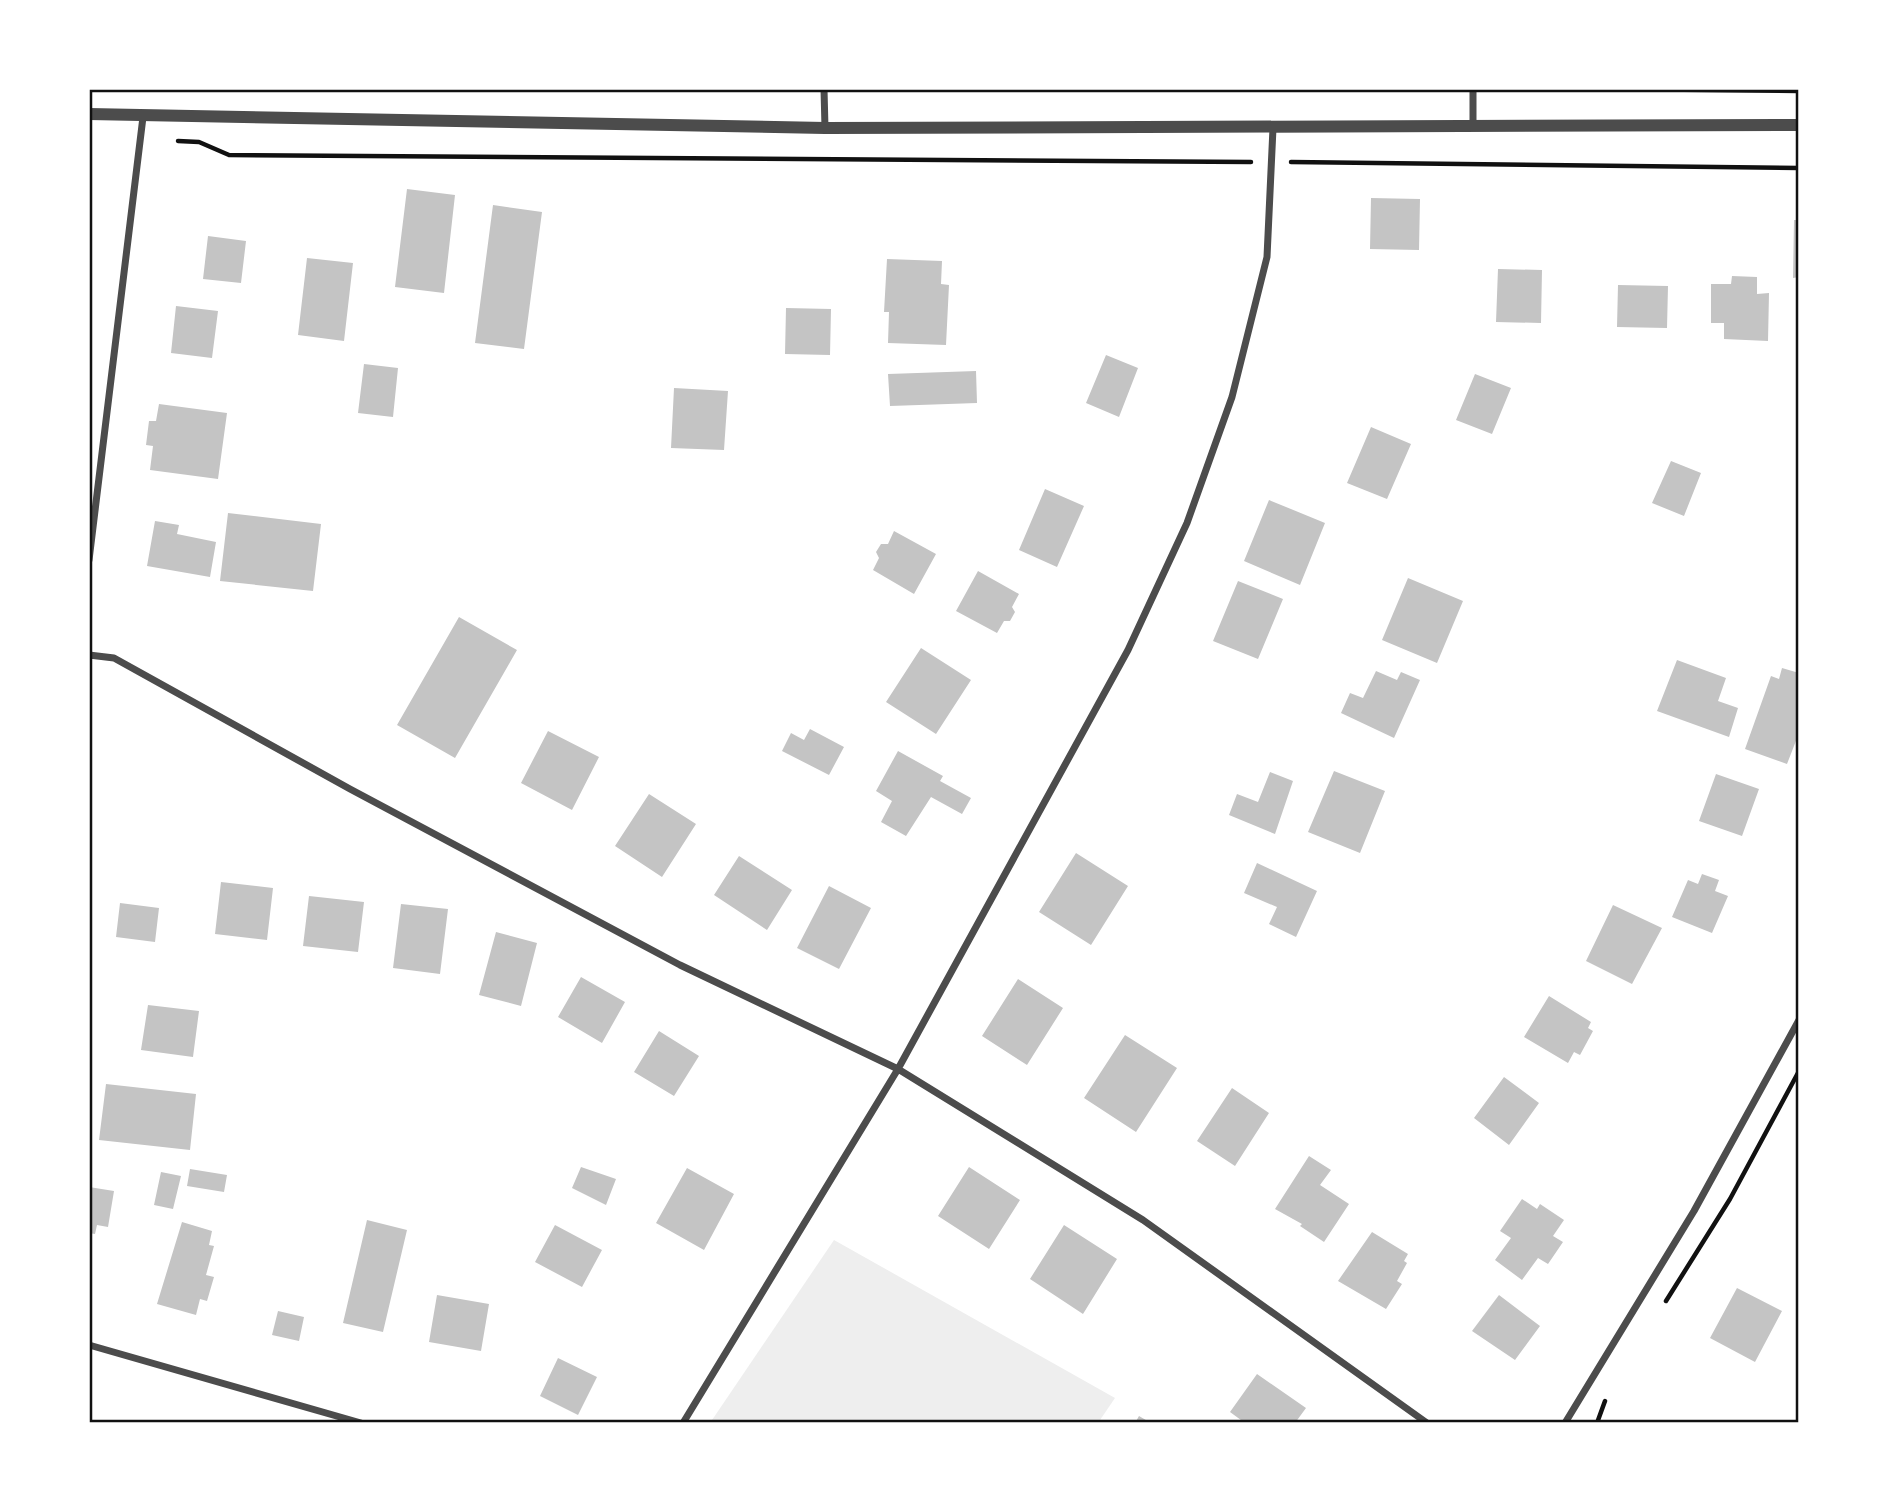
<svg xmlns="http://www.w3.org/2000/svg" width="1888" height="1512" font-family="Rubik,sans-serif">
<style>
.green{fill:#eee}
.building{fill:#c4c4c4}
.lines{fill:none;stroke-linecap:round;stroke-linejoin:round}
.path{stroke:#111;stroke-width:4.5}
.minor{stroke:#4c4c4c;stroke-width:7}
.tertiary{stroke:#4c4c4c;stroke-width:12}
.neatline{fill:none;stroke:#111;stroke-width:2.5}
</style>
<rect width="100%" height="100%" fill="#fff"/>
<path class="green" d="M834 1240 1115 1398 1098 1423H710Z"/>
<path class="building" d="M407 189 455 195 444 293 395 287Z
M1371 198 1420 199 1419 250 1370 249Z
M493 205 542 212 524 349 475 343Z
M1794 220H1799V277L1793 278Z
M208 236 246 241 241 283 203 279Z
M307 258 353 263 344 341 298 335Z
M887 259 942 261 941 284 949 285 946 345 888 343 889 312H884Z
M1498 269 1542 270 1541 323 1496 322Z
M1732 276 1757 277V294L1769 293 1768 341 1724 339V323H1711V284H1731Z
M1618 285 1668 286 1667 328 1617 327Z
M176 306 218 311 212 358 171 353Z
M786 308 831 309 830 355 785 354Z
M1106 355 1138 368 1119 417 1086 403Z
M364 364 398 368 393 417 358 413Z
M976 371 977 403 890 406 888 374Z
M1475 374 1511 388 1492 434 1456 420Z
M674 388 728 391 724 450 671 448Z
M159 404 227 413 218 479 150 470 153 446 146 445 149 421H156Z
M1371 427 1411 444 1387 499 1347 483Z
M1671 461 1701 473 1684 516 1652 503Z
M1045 489 1084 506 1057 567 1019 550Z
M1269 500 1325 523 1300 585 1244 561Z
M228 513 321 524 313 591 220 581Z
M155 521 179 525 177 534 216 542 210 577 147 566Z
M894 531 936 554 914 594 873 570 879 558 876 552 881 544H888Z
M978 571 1019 594 1012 607 1015 612 1010 621H1004L997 633 956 611Z
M1408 578 1463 601 1437 663 1382 640Z
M1238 581 1283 599 1258 659 1213 641Z
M459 617 517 650 455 758 397 725Z
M921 648 971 680 936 734 886 702Z
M1677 660 1726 678 1718 701 1738 708 1729 737 1657 711Z
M1782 668 1799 673V733L1787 764 1745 749 1771 676 1779 679Z
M1376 671 1397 680 1401 672 1420 680 1394 738 1341 713 1350 693 1363 698Z
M810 729 844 747 829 775 782 751 791 733 804 740Z
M548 731 599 757 572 810 521 783Z
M898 751 943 776 940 781 971 798 962 814 931 797 906 836 881 822 892 801 876 791Z
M1334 771 1385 791 1360 853 1308 832Z
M1270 772 1293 781 1275 834 1229 815 1237 794 1258 802Z
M1716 774 1759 789 1742 836 1699 821Z
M649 794 696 824 662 877 615 846Z
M1076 853 1128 886 1091 945 1039 912Z
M739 856 792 890 767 930 714 895Z
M1257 863 1317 891 1296 937 1269 924 1277 907 1244 893Z
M1702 874 1719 880 1715 891 1728 896 1712 933 1672 917 1688 880 1698 884Z
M221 882 273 888 267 940 215 934Z
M829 886 871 908 839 969 797 948Z
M309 896 364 902 358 952 303 946Z
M120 903 159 908 155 942 116 937Z
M401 904 448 909 440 974 393 968Z
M1613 905 1662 928 1632 984 1586 961Z
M496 932 537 943 521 1006 479 995Z
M581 977 625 1002 602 1043 558 1017Z
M1018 979 1063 1008 1027 1065 982 1036Z
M1549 996 1591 1022 1588 1028 1593 1031 1580 1055 1574 1052 1568 1063 1524 1037Z
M148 1005 199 1011 193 1057 141 1050Z
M659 1031 699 1056 674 1096 634 1072Z
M1125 1035 1177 1068 1136 1132 1084 1098Z
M1504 1077 1539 1103 1509 1145 1474 1118Z
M106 1084 196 1094 190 1150 99 1140Z
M1232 1088 1269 1113 1235 1166 1197 1141Z
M1309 1156 1331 1170 1320 1185 1349 1204 1324 1242 1300 1226 1302 1224 1275 1209Z
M581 1167 616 1179 606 1205 572 1188Z
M969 1167 1020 1200 989 1249 938 1216Z
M687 1168 734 1194 704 1250 656 1223Z
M190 1169 227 1175 224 1192 187 1186Z
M161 1172 181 1176 173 1209 154 1205Z
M89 1187 114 1191 108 1227 97 1225 95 1234 89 1233Z
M1522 1199 1537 1209 1540 1204 1564 1220 1553 1236 1563 1242 1548 1264 1538 1258 1522 1280 1495 1260 1511 1238 1500 1231Z
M367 1220 407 1230 383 1332 343 1323Z
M182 1222 212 1231 209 1245 214 1246 206 1275 214 1277 207 1301 200 1299 196 1315 157 1304Z
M555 1225 602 1250 582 1287 535 1262Z
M1064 1225 1117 1259 1083 1314 1030 1279Z
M1372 1232 1408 1254 1404 1261 1407 1263 1397 1281 1402 1284 1386 1309 1338 1281Z
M1737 1288 1782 1311 1755 1362 1710 1338Z
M437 1295 489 1304 481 1351 429 1342Z
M1499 1295 1540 1326 1515 1360 1472 1331Z
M278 1311 304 1317 299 1341 272 1335Z
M558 1358 597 1377 578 1415 540 1396Z
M1257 1374 1306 1408 1295 1423H1245L1230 1412Z
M1139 1416 1151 1423H1135Z"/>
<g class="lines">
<path class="path" d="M1612 89 1799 91
M178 141 199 142 229 155 1251 162
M1291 162 1799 168
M1666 1301 1730 1199 1799 1071
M1597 1423 1605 1401"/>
<path class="minor" d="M824 89 825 128
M1473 89V126
M89 560 143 117
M89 655 114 658 350 789 680 965 898 1069 1143 1220 1427 1423
M89 1345 361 1423
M683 1423 898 1069 1128 650 1187 523 1232 397 1267 257 1273 128
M1565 1423 1694 1211 1799 1020"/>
<path class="tertiary" d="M89 114 825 128 1799 125"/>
</g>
<rect width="1888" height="1512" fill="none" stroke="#ffffff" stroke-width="182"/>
<rect x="91" y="91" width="1706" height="1330" class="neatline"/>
</svg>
